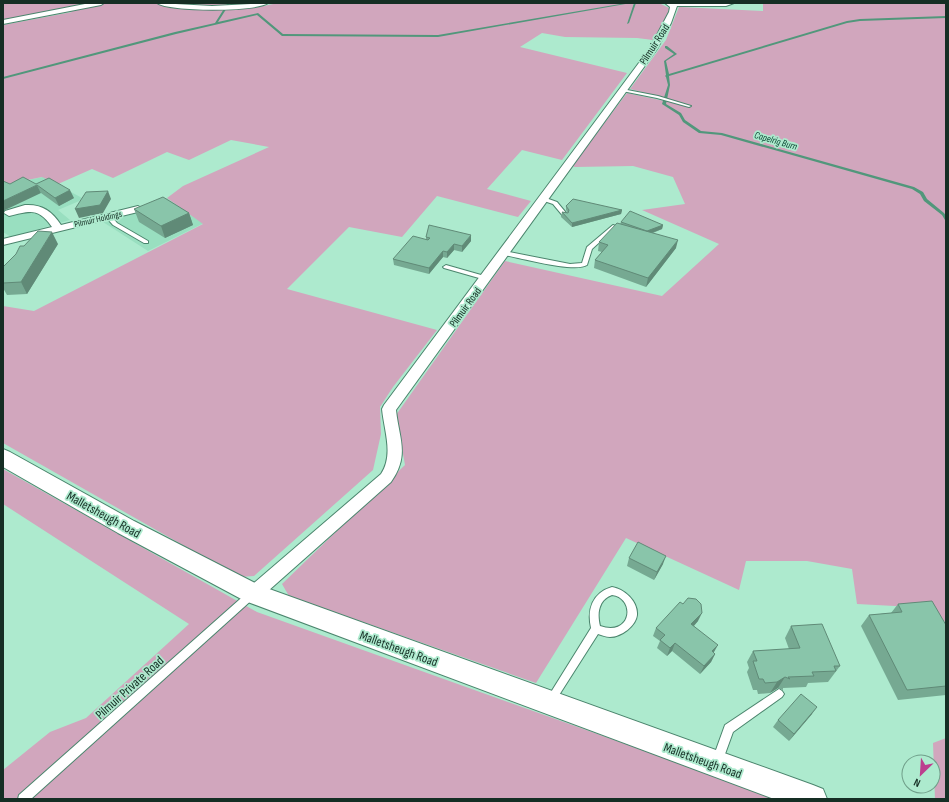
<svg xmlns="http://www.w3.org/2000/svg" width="949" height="802" font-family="'Sofia Sans Condensed',sans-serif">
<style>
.built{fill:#99dfc0}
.green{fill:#d1a6bd}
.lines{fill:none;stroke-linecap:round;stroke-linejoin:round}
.stream{fill:#51977b;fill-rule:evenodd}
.lane-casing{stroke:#4b856d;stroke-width:2}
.street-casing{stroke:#4b856d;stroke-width:2}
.secondary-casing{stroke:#4b856d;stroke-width:2}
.lane{fill:#fff;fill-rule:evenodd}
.street{fill:#fff;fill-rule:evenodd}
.secondary{fill:#fff;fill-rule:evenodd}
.wall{fill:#76a992}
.shaded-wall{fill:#608a77}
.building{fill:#89c5aa;stroke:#608a77}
.labels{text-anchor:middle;stroke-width:3.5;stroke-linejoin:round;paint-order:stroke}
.far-street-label{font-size:9px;fill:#152e24;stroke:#adeace}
.far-water-label{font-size:10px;font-style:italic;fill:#0b4733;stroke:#adeace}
.street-label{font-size:11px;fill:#152e24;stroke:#adeace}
.near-street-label{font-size:13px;fill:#152e24;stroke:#adeace}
</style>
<rect width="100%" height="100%" fill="#adeace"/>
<path class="built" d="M43 177 84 199 58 210 70 220 11 237 3 232V185Z
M167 198 204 223 148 251 103 222 137 213Z"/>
<path class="green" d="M3 3H257L254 4V8L278 3H634L633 6 636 3H659L669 8 668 14 653 40 637 38 565 37 542 33 520 47 627 73 562 160 522 150 487 189 531 201 518 217 437 196 402 237 349 227 287 289 437 330 393 387 380 407 381 434 373 470 254 576 239 577 3 443V306L34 311 203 224 167 198 183 186 269 147 231 140 189 160 167 152 113 178 92 169 58 184 42 177 3 185V25L72 12 67 8 3 20Z
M763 3H946V623L932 608 857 604 852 569 807 561H746L739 590 626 538 536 683 289 596 282 584 405 465 396 415 505 261 662 296 719 244 642 210 685 204 673 177 633 166 575 167 572 166 627 93 669 102 673 100 630 89 666 40 679 7 763 11Z
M3 469 257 612 779 799H3V770L50 732 86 718 189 624 3 504Z
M946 738V799H935L933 743Z"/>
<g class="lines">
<path class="stream" d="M204 3H230L218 22 258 13 283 34 438 35 626 3H631L438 37 282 36 257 15 176 34 3 79V77L175 32 215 23 227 4H205Z
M634 3H636L629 23 627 24Z
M946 16V18L860 21 847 23 669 76 670 85 666 104 681 113 685 120 701 131 722 133 914 187 923 192 927 199 944 213 946 216V220H945L942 215 924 201 920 194 912 189 721 135 699 133 683 122 679 115 662 104 668 85 666 77 665 76 666 75 664 61 674 54 665 48V46H667L677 54 666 61 669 74 847 21 860 19Z"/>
<defs>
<path id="lane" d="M729 3H734L726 6H673L671 5 673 4H726Z
M622 89 658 96 691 106 689 107 657 98 622 91Z
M543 197 557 202 567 214V216H563L553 204 541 200V198Z
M109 215 111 216 117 223 148 241V243H144L113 225 106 217Z
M613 225 622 229 619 231 614 229 592 249 587 265C575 273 520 258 504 255L501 253 504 251 570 264 582 263 587 247Z
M446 265 488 277 489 278 486 280 444 268 443 267Z
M612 587C624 589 638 601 637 615 636 626 621 637 610 637 606 637 602 635 598 634L554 703 551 705 548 703 546 700 548 697 591 628C587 610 592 593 612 587ZM612 595C636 598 632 637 600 626 597 614 598 600 612 595Z
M251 591 254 592 255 595 254 598 31 799H18L19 795 248 592Z
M779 689 782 691 784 694 782 697 733 732 721 765 717 766 713 765 712 761 725 725Z"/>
<path id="street" d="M90 3H104L101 5 3 24V20Z
M157 3 212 6 268 3C257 12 168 12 157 3Z
M665 3H673L677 6 671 23 657 49 396 410C399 439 410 455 391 482L259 599 253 602 247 599 244 594 247 589 381 474C394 455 384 430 382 409L384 405 650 48 669 12 670 7Z
M25 205C42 204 52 211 61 225L138 206 143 209 142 211 3 245V239L52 227C38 207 30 211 9 216L4 213 5 211Z"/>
<path id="secondary" d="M3 449 10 452 134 521 261 586 813 785 823 789 827 799H774L245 601 118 533 3 467Z"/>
</defs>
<use href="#lane" class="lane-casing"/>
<use href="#street" class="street-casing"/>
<use href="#secondary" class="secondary-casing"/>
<use href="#lane" class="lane"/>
<use href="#street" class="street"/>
<use href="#secondary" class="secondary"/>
</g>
<path class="wall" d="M36 184 74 198 59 206 41 193Z
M566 206 622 210 621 214 572 227 561 217 562 212 568 213 566 210Z
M134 209 189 213 193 225 165 238 139 222Z
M621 222 663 225 662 229 653 233 676 248 646 287 594 268 595 260 602 252 598 251 599 242 620 224Z
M426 237 471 241 462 252 454 250 447 258 443 257 429 274 394 265 393 259 426 239Z
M58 244 27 294 7 295 3 288V267Z
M629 558 663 564 654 580 627 566Z
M898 604 946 625V695L898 700 861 626 869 615 891 613Z
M698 621 694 626 714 652V653L715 654 711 662 700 674 672 651 667 656 657 648 660 641 653 636 656 628Z
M791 626 840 666 828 682 808 683 806 687 783 688V690L778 688 770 693 758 694 757 690H753L747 672 749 668 747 662 753 651 789 649 785 638Z
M812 714 789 741 773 727 778 720Z"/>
<path class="shaded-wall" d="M37 185 41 193 3 211V201Z
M70 190 74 198 59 206 55 198Z
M108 191 111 199 103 213 79 218 75 209Z
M622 210 621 214 572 227V223Z
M189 213 193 225 165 238 161 226Z
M663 225 662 229 646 235 647 231Z
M52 232 58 244 27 294 21 282Z
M471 235V241L462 252V246Z
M678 240 676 248 646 287 648 278Z
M454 244V250L447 258V252Z
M443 251V257L429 274V268Z
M666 556 663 564 654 580 657 572Z
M702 613 698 621 688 632 691 624Z
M675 643 672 651 667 656 670 648Z
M718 645 714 652 708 659 712 651Z
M715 654 711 662 700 674 704 666Z
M785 677 778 688 770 693 777 682Z
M817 707 812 714 789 741 794 734Z"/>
<path class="building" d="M23 177 36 184 49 178 70 190 55 198 37 185 3 201V181L10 184Z
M108 191 100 205 75 209 86 192Z
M163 197 189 213 161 226 134 209Z
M573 199 622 210 572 223 562 212 568 213 569 210 566 206Z
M630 211 663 225 647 231 621 222Z
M617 223 678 240 648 278 595 260 608 245 599 242Z
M429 225 471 235 462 246 454 244 447 252 443 251 429 268 393 259 413 236 428 240 430 238 426 237Z
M38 231 52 232 21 282 3 283V267L16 254 20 246H24Z
M638 542 666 556 657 572 629 558Z
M688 598 696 599 701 604 702 613 691 624 718 645 712 651 715 654 704 666 675 643 670 648 660 640 665 635 656 628 680 602 683 604Z
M932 601 946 625V686L907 690 869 615 902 612 898 604Z
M822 624 840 666H834L836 671 812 672 814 676 788 677 790 679 785 677 777 682 765 683 763 679H759L753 661H757L753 651 800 648 791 626Z
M801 694 817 707 794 734 778 720Z"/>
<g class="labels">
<g class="far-street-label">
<text transform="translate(98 219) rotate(-13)" y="3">Pilmuir Holdings</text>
</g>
<g class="far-water-label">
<text transform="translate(776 140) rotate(16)" y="4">Capelrig Burn</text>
</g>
<g class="street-label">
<text transform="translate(654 44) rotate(-57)" y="4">Pilmuir Road</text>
<text transform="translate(465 307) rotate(-54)" y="4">Pilmuir Road</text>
</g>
<g class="near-street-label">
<text transform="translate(104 514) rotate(29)" y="5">Malletsheugh Road</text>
<text transform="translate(399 648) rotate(20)" y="5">Malletsheugh Road</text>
<text transform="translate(129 687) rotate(-42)" y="5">Pilmuir Private Road</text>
<text transform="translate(703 760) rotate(20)" y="5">Malletsheugh Road</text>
</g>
</g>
<rect width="949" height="802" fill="none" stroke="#152e24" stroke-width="8"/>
<g transform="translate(921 774) rotate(205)"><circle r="19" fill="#adeace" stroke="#709f8a"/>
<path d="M0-3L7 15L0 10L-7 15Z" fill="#bc3f8e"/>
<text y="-6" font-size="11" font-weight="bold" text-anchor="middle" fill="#152e24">N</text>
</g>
</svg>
